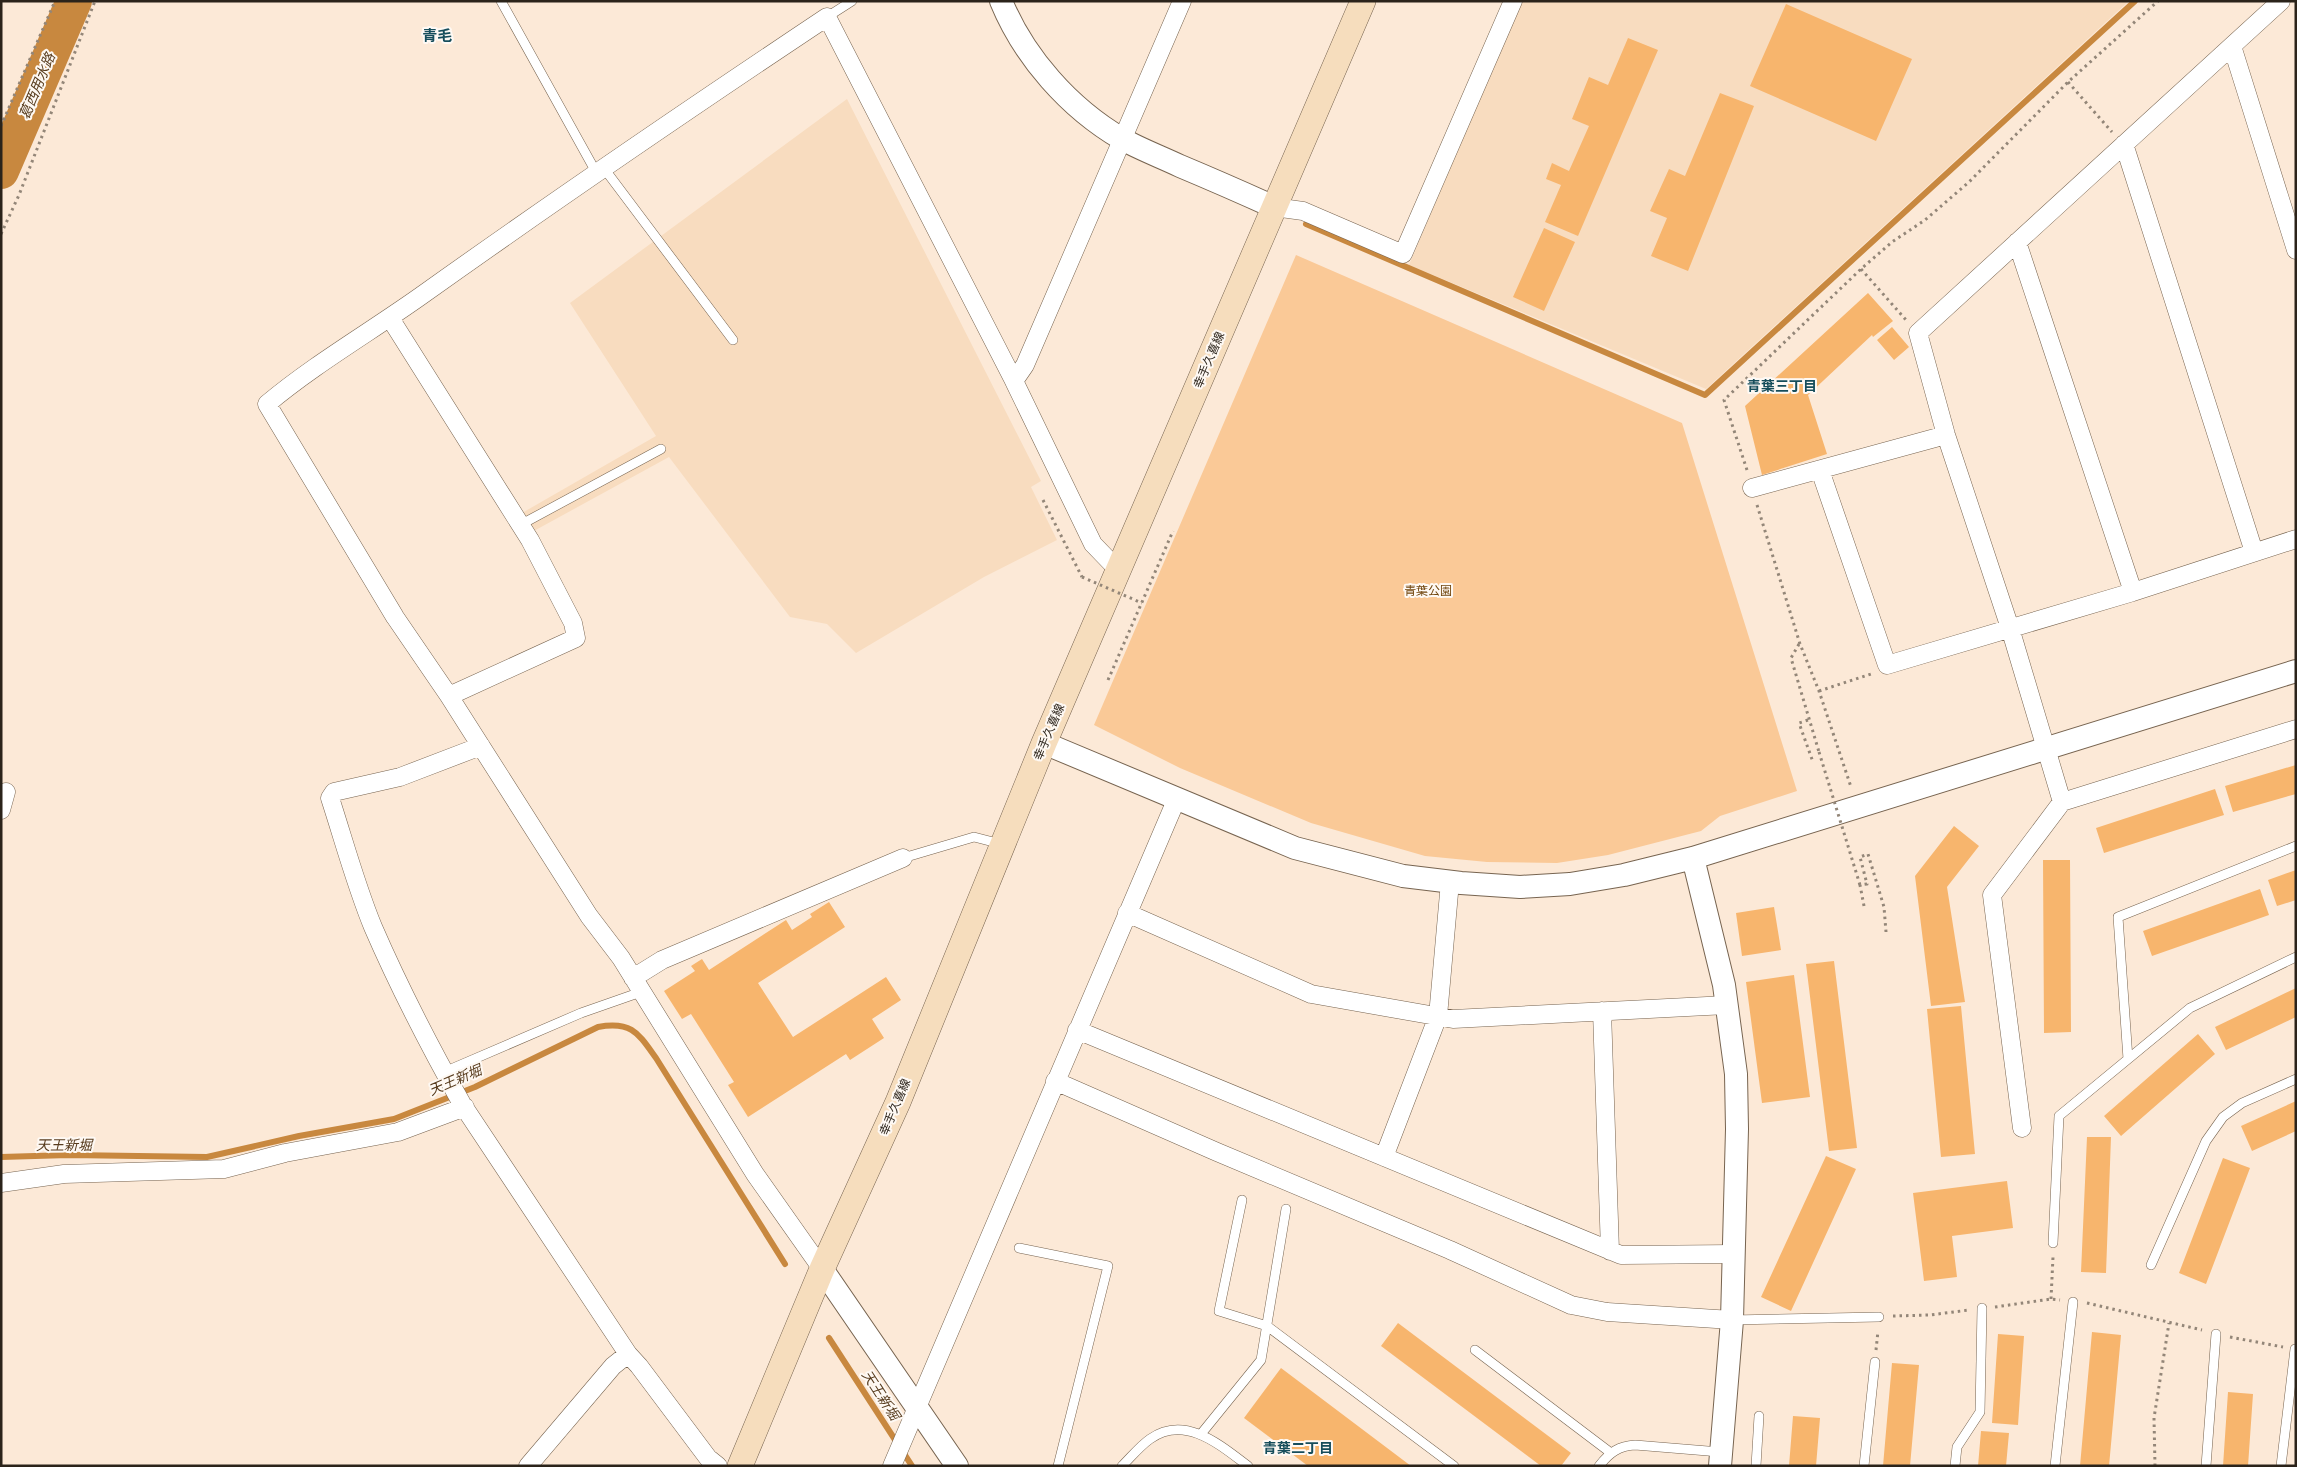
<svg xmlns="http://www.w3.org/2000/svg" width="2297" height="1467" font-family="'Public Sans','Noto Sans JP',sans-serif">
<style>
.built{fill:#f8dcbf}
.green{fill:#fac997}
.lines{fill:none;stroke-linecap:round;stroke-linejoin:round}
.stream{stroke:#c8883f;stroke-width:6}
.river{stroke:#c8883f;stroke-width:36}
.building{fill:#f7b56d}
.service-casing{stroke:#776450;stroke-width:10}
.minor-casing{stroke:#776450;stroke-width:19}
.tertiary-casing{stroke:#776450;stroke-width:24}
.secondary-casing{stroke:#776450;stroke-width:26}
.path{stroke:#938678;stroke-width:3;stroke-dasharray:2.5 4;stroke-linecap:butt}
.service{stroke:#fff;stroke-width:9}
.minor{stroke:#fff;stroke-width:18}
.tertiary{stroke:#fff;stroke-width:22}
.secondary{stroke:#f6ddbd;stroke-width:25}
.path-bridge{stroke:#938678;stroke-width:3;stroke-dasharray:2.5 4;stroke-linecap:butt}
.labels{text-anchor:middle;stroke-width:4;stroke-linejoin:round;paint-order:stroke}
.street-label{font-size:12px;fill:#2b231a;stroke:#fef9f4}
.park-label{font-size:12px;fill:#71460e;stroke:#fef9f4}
.water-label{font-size:14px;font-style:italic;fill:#583c1e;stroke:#fef9f4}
.neighbourhood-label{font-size:14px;font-weight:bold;fill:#164d5b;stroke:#fef9f4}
.quarter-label{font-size:15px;font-weight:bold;fill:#164d5b;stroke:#fef9f4}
</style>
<rect width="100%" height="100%" fill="#fce9d7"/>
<path class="built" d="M1521 1H2129L1706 389 1409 265Z
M847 99 1041 481 1031 487 1057 540 984 577 856 653 827 624 790 617 669 457 532 532 522 513 656 436 570 303Z"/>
<path class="green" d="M1296 255 1682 423 1797 791 1720 816 1701 831 1608 855 1557 863 1487 862 1425 856 1311 823 1180 768 1094 725Z"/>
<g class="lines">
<path class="stream" d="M1306 224 1705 395 2135 1
M1 1157 69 1155 207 1157 299 1136 394 1119 475 1087 598 1027C632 1021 638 1033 656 1058L785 1264
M829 1338 912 1466"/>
<path class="river" d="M1 171 74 1"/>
</g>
<path class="building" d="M1786 4 1912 59 1876 141 1750 86Z
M1628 38 1658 50 1578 236 1545 222 1561 185 1546 179 1552 163 1569 171 1589 126 1572 119 1589 77 1608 85Z
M1720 93 1754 106 1688 271 1651 256 1667 218 1650 211 1669 169 1685 176Z
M1544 228 1575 242 1544 311 1513 297Z
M1868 293 1893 321 1873 337 1872 335 1808 395 1827 454 1762 475 1745 406Z
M1892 327 1909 347 1894 360 1877 340Z
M2296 765V794L2233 812 2225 786Z
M2215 789 2224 815 2104 853 2096 828Z
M1954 826 1979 846 1947 887 1965 1002 1931 1006 1915 876Z
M2043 860H2070L2071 1032 2044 1033Z
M2296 870V900L2277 906 2268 880Z
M2260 889 2269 915 2152 956 2143 931Z
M829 902 845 927 758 983 793 1037 886 977 901 1000 872 1019 884 1038 850 1060 846 1054 748 1117 728 1085 734 1082 691 1014 682 1019 664 991 695 971 691 966 702 959 709 970 786 920 792 930 812 917 810 914Z
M1774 907 1781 950 1742 956 1736 913Z
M1834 961 1857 1148 1829 1151 1806 964Z
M1794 975 1810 1097 1762 1103 1746 982Z
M2296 988V1017L2226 1050 2215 1027Z
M1961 1006 1975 1154 1941 1157 1927 1009Z
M2198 1034 2215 1054 2121 1136 2104 1116Z
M2296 1101V1131L2252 1151 2241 1126Z
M2087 1137H2111L2106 1273 2081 1272Z
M1826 1156 1856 1169 1791 1311 1761 1297Z
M2223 1158 2250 1168 2206 1284 2179 1273Z
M2007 1181 2013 1228 1952 1236 1957 1277 1924 1281 1913 1193Z
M1398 1323 1571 1453 1561 1466H1541L1381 1346Z
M2092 1332 2121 1335 2109 1466H2080Z
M1998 1334 2024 1336 2018 1425 1992 1423Z
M1892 1363 1919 1365 1910 1466H1883Z
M1281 1368 1411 1466H1308L1244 1418Z
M2228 1392 2253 1394 2248 1466H2223Z
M1793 1416 1820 1418 1816 1466H1789Z
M1981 1431 2009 1433 2006 1466H1978Z"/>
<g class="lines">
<defs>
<path id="service" d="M501 1 596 172
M827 17 852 1
M603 167 733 340
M520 525 661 449
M903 858 974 837 1001 844
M2128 1059 2118 917 2296 846
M444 1072 581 1013 641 992
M1242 1200 1219 1311 1267 1326 1454 1466
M2053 1243 2059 1116 2190 1008 2296 957
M1019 1248 1108 1266 1058 1466
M2151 1265 2206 1141 2223 1117 2242 1103 2296 1079
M1732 1320 1879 1317
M1475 1350 1611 1453
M1201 1434 1261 1360 1286 1209
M1122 1466C1131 1457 1140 1446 1150 1439 1185 1414 1220 1445 1248 1466
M1599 1466C1610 1452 1619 1446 1635 1445L1720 1452
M1756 1466 1759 1416
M1864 1466 1875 1362
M1955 1466 1957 1447 1980 1412 1982 1308
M2055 1466 2073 1302
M2206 1466 2216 1334
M2281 1466 2295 1349"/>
<path id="minor" d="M2232 46 2296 250
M2124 144 2254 552
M1274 207 1303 211 1403 254 1513 1
M2017 242 2133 592
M390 318 530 540 573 623 576 638 449 696
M1014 381 1025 365 1182 1
M1820 470 1887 665 2133 592 2296 539
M1752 488 1946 435
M481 746 400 777 334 792 330 798C344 841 356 886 373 927 399 987 430 1047 462 1104L628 1354 639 1366 708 1458 718 1466
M2062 802 2296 729
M1 810 6 792
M1127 913 1311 994 1453 1019 1727 1005
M633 978 662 960 903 858
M1602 1011 1610 1251
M1077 1030 1621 1255 1734 1254
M1055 1081 1217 1152 1450 1250 1571 1305 1607 1312 1732 1320
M2022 1128 1992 895 2062 802 2010 628 1946 435 1918 333 2281 1
M1384 1157 1438 1016 1450 882
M1 1183 64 1174 224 1169 285 1153 398 1132 465 1107
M822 1269 755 1174 621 958 589 916 449 696 395 617 267 404C316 363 372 331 425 293 557 199 692 107 827 17L1014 381 1093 544 1119 571
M528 1466 613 1366 628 1354
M892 1466 1177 798"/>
<path id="tertiary" d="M1001 1C1024 57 1069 108 1122 139 1140 149 1161 157 1180 166 1211 179 1243 193 1274 207
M1044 743 1295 848 1403 876 1461 883 1520 887 1570 884 1624 875 1693 858 2296 671
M1693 858 1724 985 1736 1074 1737 1129 1732 1320 1720 1466
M822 1269 957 1466"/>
<path id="secondary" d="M740 1466 822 1269 898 1102 1044 743 1363 1"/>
</defs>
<use href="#service" class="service-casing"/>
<use href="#minor" class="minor-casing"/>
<use href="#tertiary" class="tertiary-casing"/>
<use href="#secondary" class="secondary-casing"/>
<path class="path" d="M2068 82 2112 132
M1 126 55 1
M1 234 19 195 95 1
M1861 269 1906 320
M1747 470 1724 400 1861 269 1892 242 1925 220 1969 182 2068 82 2158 1
M1043 500 1082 577
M1757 505 1800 644 1819 691 1851 787
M1799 644 1791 658 1819 752
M1108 680 1173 531
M1819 691 1871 674
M1808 720 1799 723 1813 762
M1864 906 1860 885 1867 884 1860 857 1868 854 1884 907 1886 932
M2051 1299 2053 1257
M2087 1303 2202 1330
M1995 1307 2051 1299 2060 1300
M1893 1316 1930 1315 1969 1310
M2230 1337 2283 1347
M1876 1350 1878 1331
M2155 1466 2154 1418 2169 1323"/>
<use href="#service" class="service"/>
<use href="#minor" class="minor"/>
<use href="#tertiary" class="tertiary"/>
<use href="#secondary" class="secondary"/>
<path class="path-bridge" d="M1082 577 1142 603
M1819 752 1860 885"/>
</g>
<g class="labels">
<g class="street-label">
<text transform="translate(1209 360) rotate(-67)" y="4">幸手久喜線</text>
<text transform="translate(1049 732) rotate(-67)" y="4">幸手久喜線</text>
<text transform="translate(895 1107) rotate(-67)" y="4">幸手久喜線</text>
</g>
<g class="park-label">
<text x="1428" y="595">青葉公園</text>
</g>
<g class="water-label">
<text transform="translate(37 86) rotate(-67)" y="5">葛西用水路</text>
<text transform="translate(455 1080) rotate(-23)" y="5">天王新堀</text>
<text x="64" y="1150">天王新堀</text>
<text transform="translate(881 1395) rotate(57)" y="5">天王新堀</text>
</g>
<g class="neighbourhood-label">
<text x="1782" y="391">青葉三丁目</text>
<text x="1298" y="1453">青葉二丁目</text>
</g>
<g class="quarter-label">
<text x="437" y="41">青毛</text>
</g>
</g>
<rect width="2297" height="1467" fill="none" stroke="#2b231a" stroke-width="5"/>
</svg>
